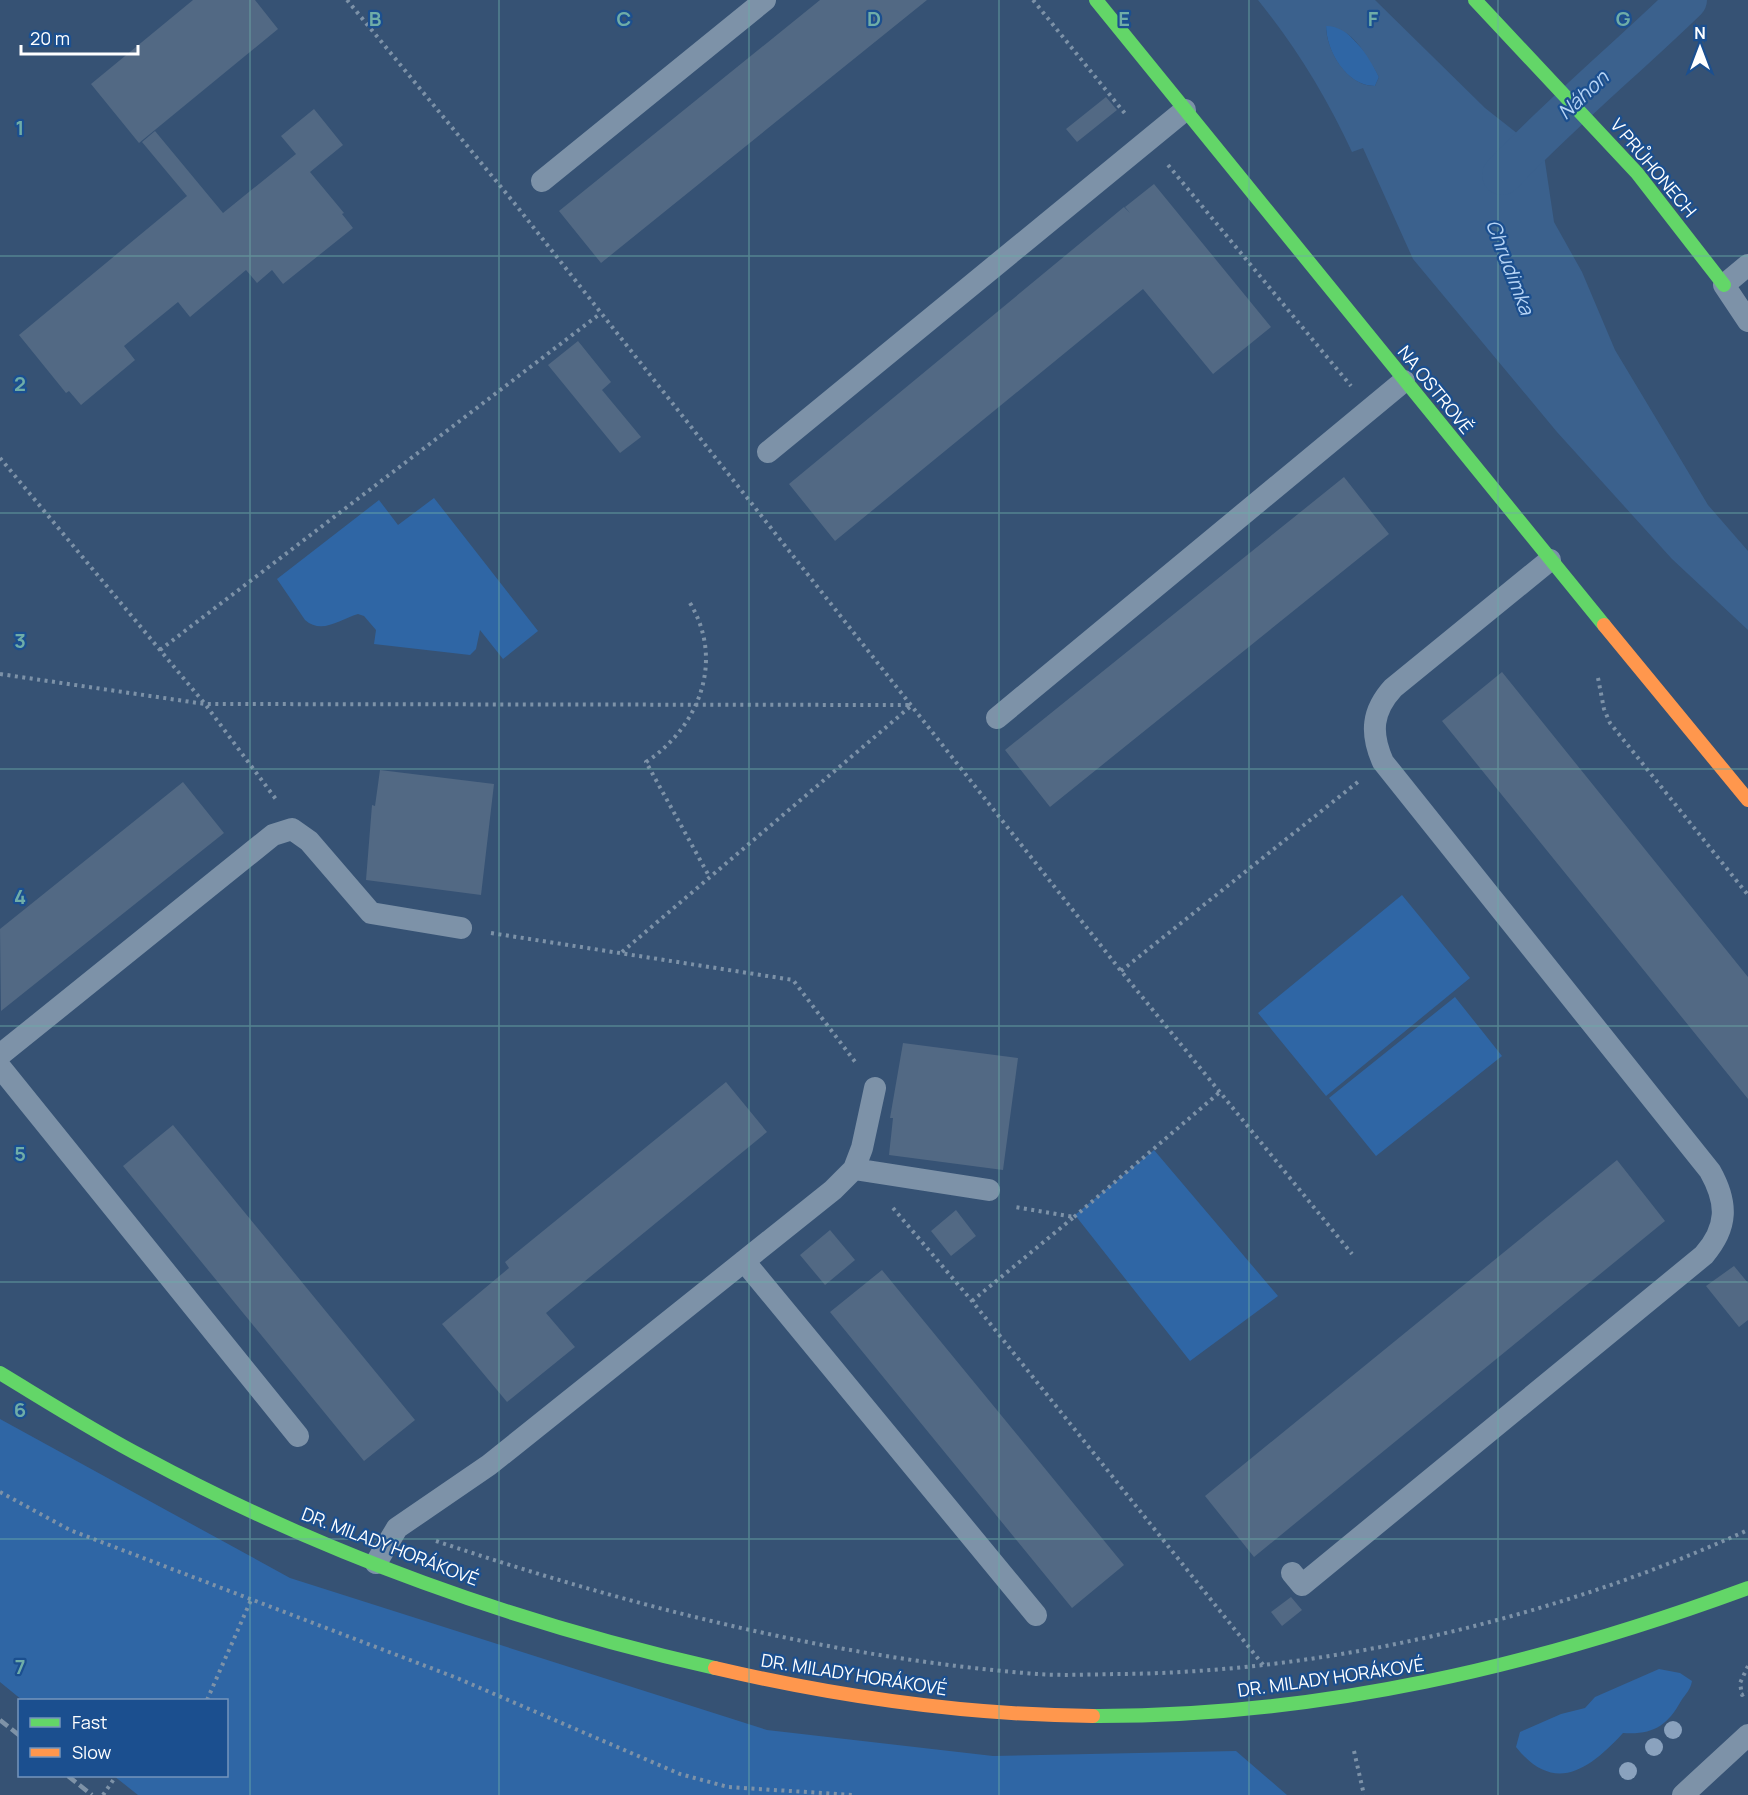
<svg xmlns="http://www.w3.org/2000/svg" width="1748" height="1795" font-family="Manrope,sans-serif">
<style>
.green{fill:#2f66a5}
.water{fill:#3b618d;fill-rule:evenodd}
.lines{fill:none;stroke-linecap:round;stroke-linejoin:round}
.canal{stroke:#3b618d;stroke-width:40}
.building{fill:#526984}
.path{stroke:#7d92a8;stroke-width:4;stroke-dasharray:3 4.5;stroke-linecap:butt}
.lane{stroke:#7d92a8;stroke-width:22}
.fast{stroke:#63d668;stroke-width:14}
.slow{stroke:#ff974d;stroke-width:14}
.rail{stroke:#7e92a7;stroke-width:4.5;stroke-dasharray:10 4.5;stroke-linecap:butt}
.tree{fill:#8aa2be}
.grid{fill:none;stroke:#6fada8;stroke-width:1.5;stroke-opacity:0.55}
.labels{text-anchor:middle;stroke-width:4.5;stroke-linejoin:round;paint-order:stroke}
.street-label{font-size:18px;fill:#fff;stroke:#1b4f8f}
.water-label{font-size:20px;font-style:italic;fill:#b5d3f5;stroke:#1b4f8f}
.grid-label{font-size:20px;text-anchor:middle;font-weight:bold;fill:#6fada8;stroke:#1b4f8f;stroke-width:4.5;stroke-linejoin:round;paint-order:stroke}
</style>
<rect width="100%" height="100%" fill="#365274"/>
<path class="green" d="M1326 25 1340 27 1350 36 1368 55 1379 77 1375 86C1346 86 1326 51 1326 25Z
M434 498 538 631 503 659 480 630 476 649 470 655 374 644 376 630 364 616 358 614C340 619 322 635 305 620L277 579 379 500 398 525Z
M1402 895 1470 978 1326 1096 1258 1013Z
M1455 997 1502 1056 1376 1156 1329 1098Z
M1154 1150 1278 1296 1190 1361 1075 1215Z
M0 1419 290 1578 767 1730 993 1756 1236 1751 1287 1795H138L114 1776H226V1700H22L0 1682Z
M1659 1669 1680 1673 1692 1681C1690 1691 1686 1693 1681 1701 1667 1726 1653 1735 1623 1733 1589 1770 1554 1795 1516 1747L1520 1732 1561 1714 1585 1708 1595 1697Z"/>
<path class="water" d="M1258 0H1375L1485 108 1518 134 1541 135 1554 222 1582 272 1615 350 1708 505 1748 551V630L1672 559 1557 432 1413 259 1363 148 1352 152C1326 96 1296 47 1258 0ZM1326 26C1351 26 1368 56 1379 77L1375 86C1348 87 1326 51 1326 26Z"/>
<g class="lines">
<path class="canal" d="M1502 175C1560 114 1626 59 1687 0"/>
</g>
<path class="building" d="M193 0H255L278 29 139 143 91 84Z
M820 0H927L601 263 559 211Z
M1106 97 1117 110 1077 142 1066 129Z
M314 109 343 145 310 172 344 213 342 214 353 228 283 284 272 270 257 283 246 270 190 317 178 302 124 346 135 360 81 405 69 391 66 393 19 335 187 196 142 142 155 131 223 213 296 154 281 136Z
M1154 184 1271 327 1213 374 1143 289 835 541 789 484 1124 207 1130 213 1125 207Z
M578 341 611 382 602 390 641 437 620 453 548 365Z
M1344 477 1389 534 1050 807 1005 750Z
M1502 672 1748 977V1099L1442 721Z
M380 770 494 784 481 895 366 880 372 805 375 806Z
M183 782 224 833 1 1011 0 929Z
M903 1043 1018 1058 1003 1170 889 1155 893 1118H890Z
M726 1082 767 1132 546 1313 575 1347 507 1402 442 1324 509 1268 505 1262Z
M173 1125 415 1420 364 1461 123 1166Z
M1617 1160 1665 1221 1254 1557 1205 1496Z
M956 1210 976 1236 951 1256 931 1231Z
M830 1230 855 1260 825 1285 800 1255Z
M1734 1266 1748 1283V1320L1739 1327 1706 1286Z
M882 1270 1124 1565 1072 1608 830 1312Z
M1291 1597 1302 1610 1282 1626 1271 1612Z"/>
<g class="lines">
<path class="path" d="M347 0 515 204 1121 971 1352 1254
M1033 0 1127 116
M1168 165 1351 386
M0 458 205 704 278 802
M690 603C725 661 699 727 646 762L709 876
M160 650 601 313
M0 674 205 704 911 705
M1598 678 1604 709 1610 723 1748 895
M491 933 793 980 856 1063
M622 952 911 706
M1121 971 1359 781
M893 1208 972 1301 1264 1666
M1074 1217 1220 1092
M972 1301 1074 1217 1015 1207
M0 1492 70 1530 457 1678 680 1774 728 1787 853 1795
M436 1541C630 1606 831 1658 1037 1674 1065 1676 1096 1674 1125 1674 1335 1671 1557 1617 1748 1530
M1748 1666 1740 1683 1742 1695 1748 1692
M207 1700 251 1600
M1354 1751 1364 1795
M103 1795 116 1776"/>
<path class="lane" d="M542 181 765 0
M1748 265 1724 285 1748 321
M768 452 1185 110
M997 718 1404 381
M0 1055 273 835 292 829 309 841 371 913 461 928
M0 1067 298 1436
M854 1169 989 1190
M744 1261 1036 1615
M376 1563 397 1528 489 1465 833 1190 854 1169 862 1148 875 1088
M1292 1573 1302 1585 1704 1255C1728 1227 1728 1203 1710 1171L1383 762C1370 733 1372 711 1393 688L1550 560
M1683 1795 1748 1735"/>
<path class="fast" d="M1096 0 1604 625
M1475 0 1637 173 1724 285
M0 1373C48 1402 95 1432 145 1458 323 1554 519 1624 715 1668
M1093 1716C1319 1717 1536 1666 1748 1588"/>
<path class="slow" d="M1604 625 1748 800
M715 1668C839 1697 966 1715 1093 1716"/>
<path class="rail" d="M0 1720 20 1736
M68 1776 92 1795"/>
</g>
<g class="tree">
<circle cx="1673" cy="1730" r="9"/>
<circle cx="1654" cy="1747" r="9"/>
<circle cx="1628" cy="1771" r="9"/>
</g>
<path class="grid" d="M250 0V1795M499 0V1795M749 0V1795M999 0V1795M1249 0V1795M1498 0V1795M0 256H1748M0 513H1748M0 769H1748M0 1026H1748M0 1282H1748M0 1539H1748"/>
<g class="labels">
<g class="street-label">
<text transform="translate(1653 168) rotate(50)" y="6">V PRŮHONECH</text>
<text transform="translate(1435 390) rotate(51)" y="6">NA OSTROVĚ</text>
<text transform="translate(390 1547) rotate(21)" y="6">DR. MILADY HORÁKOVÉ</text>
<text transform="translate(854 1675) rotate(9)" y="6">DR. MILADY HORÁKOVÉ</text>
<text transform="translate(1331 1678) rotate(-8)" y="6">DR. MILADY HORÁKOVÉ</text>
</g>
<g class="water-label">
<text transform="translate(1583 95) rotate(-43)" y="7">Náhon</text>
<text transform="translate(1510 267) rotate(69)" y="7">Chrudimka</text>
</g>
</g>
<g class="grid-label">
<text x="375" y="26">B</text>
<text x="624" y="26">C</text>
<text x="874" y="26">D</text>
<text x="1124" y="26">E</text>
<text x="1373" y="26">F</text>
<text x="1623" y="26">G</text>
<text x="20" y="135">1</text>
<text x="20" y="391">2</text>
<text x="20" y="648">3</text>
<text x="20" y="904">4</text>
<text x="20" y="1161">5</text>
<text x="20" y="1417">6</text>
<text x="20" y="1674">7</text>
</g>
<rect x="18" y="1699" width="210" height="78" fill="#1b4f8f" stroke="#7695bc" stroke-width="1.5"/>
<rect x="30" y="1718" width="30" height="9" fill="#63d668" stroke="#7695bc" stroke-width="1.5"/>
<text x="72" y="1729" font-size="18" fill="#ffffff">Fast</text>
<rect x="30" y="1748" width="30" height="9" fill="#ff974d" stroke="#7695bc" stroke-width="1.5"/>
<text x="72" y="1759" font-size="18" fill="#ffffff">Slow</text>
<g transform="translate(1700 48)" stroke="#1b4f8f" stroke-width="4.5" paint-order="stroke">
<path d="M0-4.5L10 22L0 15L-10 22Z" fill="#ffffff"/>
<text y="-9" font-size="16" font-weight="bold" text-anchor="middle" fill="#ffffff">N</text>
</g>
<path d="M21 45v9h117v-9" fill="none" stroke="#ffffff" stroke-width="3"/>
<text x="30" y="45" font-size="18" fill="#ffffff" stroke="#1b4f8f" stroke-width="4.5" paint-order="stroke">20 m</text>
</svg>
